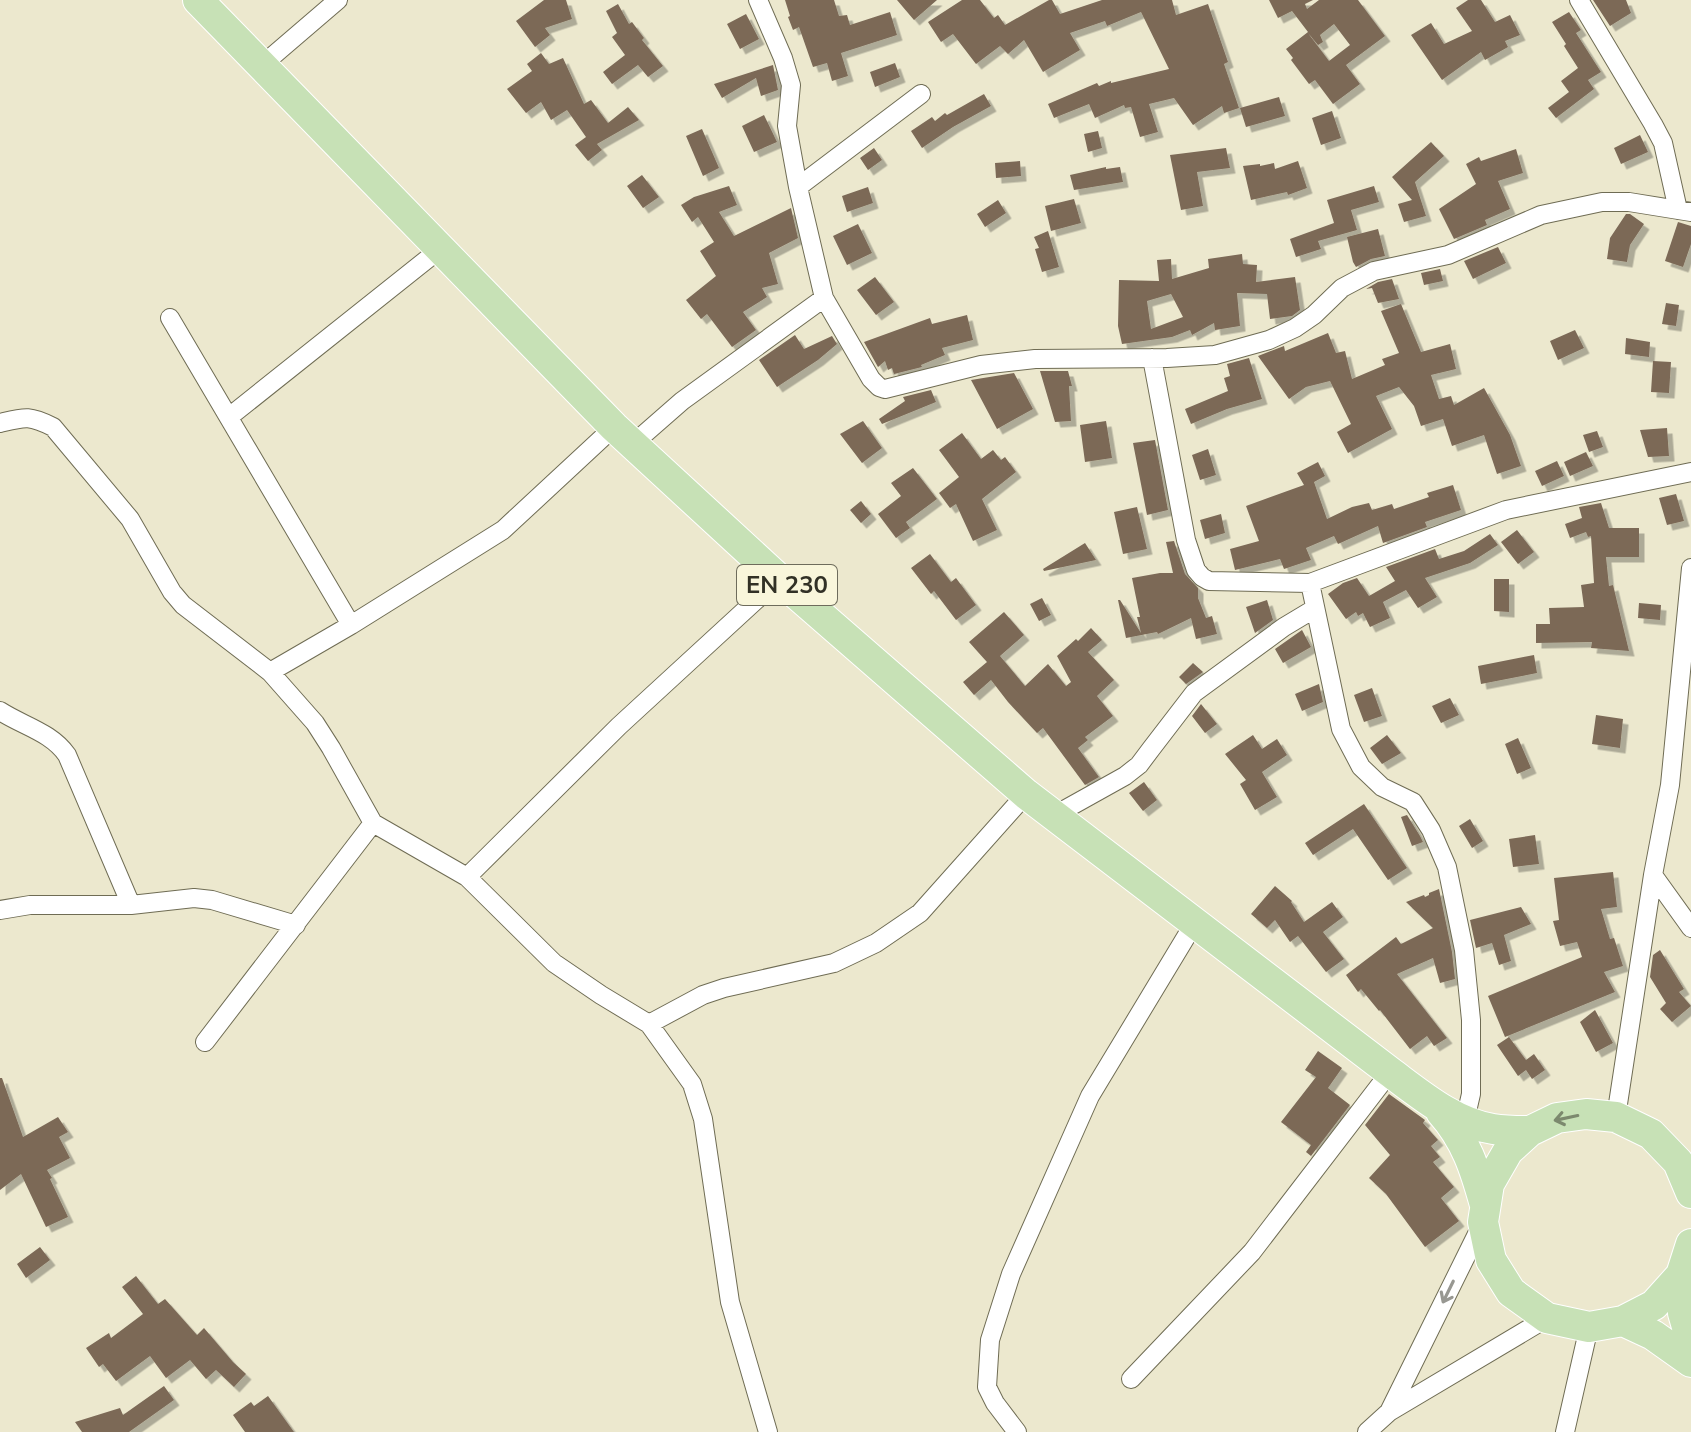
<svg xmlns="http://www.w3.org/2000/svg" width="1691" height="1432" font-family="'Nunito Sans',sans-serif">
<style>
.building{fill:#7b6957;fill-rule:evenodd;filter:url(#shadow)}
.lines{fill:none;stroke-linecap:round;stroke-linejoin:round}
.street-casing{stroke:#6f6c54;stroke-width:20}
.primary-casing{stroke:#fff;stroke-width:32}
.street{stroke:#fff;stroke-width:18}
.primary{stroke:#c7e1b6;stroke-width:30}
.oneway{stroke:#7c896e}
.oneway2{stroke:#989892}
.labels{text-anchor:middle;stroke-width:8;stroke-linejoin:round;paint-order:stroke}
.shield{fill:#f9f6db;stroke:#6e6c5c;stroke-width:2}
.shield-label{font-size:24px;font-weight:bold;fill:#323126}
</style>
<defs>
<filter id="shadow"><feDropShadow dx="5.5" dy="5.5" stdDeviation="0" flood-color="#0004"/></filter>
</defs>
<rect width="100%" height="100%" fill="#ece8ce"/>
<path class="building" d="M544 0H566L572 19 545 28 550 35 535 47 516 21Z
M785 0H834L839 16 847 15 850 25 890 12 897 35 841 53 848 76 832 81 827 63 813 67 799 27 793 30 788 17 790 16Z
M897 0H937L914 20Z
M962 0H980L994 18 998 15 1005 25 1049 0H1052L1060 14 1102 0H1172L1176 15 1208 4 1228 62 1224 64 1239 108 1224 113 1222 106 1193 125 1174 98 1149 104 1158 132 1140 137 1131 107 1125 108 1124 105 1095 118 1089 104 1054 118 1048 104 1097 83 1099 86 1111 81V83L1169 69 1141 12 1107 26 1105 21 1070 33 1080 50 1043 72 1024 40 1008 54 1000 46 976 64 953 34 941 42 928 22Z
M1269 0H1313L1305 4 1307 9 1319 0H1358L1385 36 1346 65 1360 84 1333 104 1315 80 1309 84 1291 60 1293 58 1286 49 1308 32 1292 11 1278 18ZM1334 24 1350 45 1329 61 1308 33 1318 45 1323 42 1320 35Z
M1468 0H1481L1495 22 1510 15 1520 35 1505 41 1508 47 1485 60 1481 52 1442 80 1411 35 1431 23 1444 44 1472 31 1456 8Z
M1593 0H1626L1631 13 1610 26Z
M618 4 629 24 632 22 644 38 642 40 663 66 648 77 638 65 612 84 603 72 625 55 612 37 617 33 606 11Z
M1569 12 1581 30 1576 33 1601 72 1588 80 1594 89 1556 118 1548 108 1569 92 1561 81 1578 68 1564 46 1566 44 1552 22Z
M746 14 759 39 740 49 727 24Z
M541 53 549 64 563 58 584 104 591 100 608 123 628 107 639 120 597 144 602 150 588 161 575 145 586 137 567 110 551 120 541 102 526 113 507 89 532 71 527 64Z
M895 63 900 77 875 87 870 72Z
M773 65 778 90 761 96 756 78 722 98 714 84Z
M984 94 991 106 953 127 922 148 911 131 932 117 935 121 945 113 947 115Z
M1279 97 1285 116 1246 127 1240 108Z
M1332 111 1341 138 1321 145 1312 118Z
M764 115 777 142 754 152 742 126Z
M702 129 719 168 703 176 686 136Z
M1098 131 1102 148 1088 152 1084 134Z
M1640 135 1648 152 1621 164 1614 148Z
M1431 142 1444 156 1415 182 1426 216 1404 222 1398 204 1412 200 1392 177Z
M874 148 882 160 868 170 860 158Z
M1226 148 1230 168 1197 172 1203 206 1181 210 1170 155Z
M1516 149 1523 173 1498 181 1510 209 1485 220 1487 225 1454 239 1439 209 1476 184 1466 164 1479 157 1481 161Z
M1020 161 1021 176 996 178 995 163Z
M1298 161 1307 188 1288 195 1287 192 1251 200 1243 166 1260 164V166L1274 163 1275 169Z
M1106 167V169L1120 167 1123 182 1074 190 1070 175Z
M642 175 659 197 643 208 627 186Z
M729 186 737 205 719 212 734 236 791 208 798 238 769 253 778 284 762 288 767 297 743 312 756 330 732 347 707 314 701 319 686 300 716 276 700 251 714 242 698 217 692 222 681 205 694 197Z
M1374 186 1379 202 1351 210 1357 230 1318 241 1321 249 1296 257 1290 239 1334 223 1327 200Z
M868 187 873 203 847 212 842 196Z
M1074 199 1081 223 1051 231 1045 206Z
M998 200 1006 213 985 227 977 214Z
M1626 214H1630L1644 224 1630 245 1627 262 1607 259 1610 238Z
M1678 222 1691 226V244L1683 267 1665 261Z
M858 224 872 253 847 265 833 236Z
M1378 229 1385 256 1371 259 1356 267 1353 262 1347 237Z
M1048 231 1059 267 1042 272 1035 249 1039 248 1034 237Z
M1498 247 1506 263 1473 279 1464 261Z
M1242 254 1243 264 1257 265 1256 282 1295 277 1300 310 1292 316 1270 319 1267 294 1237 293 1240 326 1215 330 1214 323 1192 335 1190 330 1172 337 1122 344 1118 326 1119 280 1159 281 1157 260 1171 259 1172 279 1209 268 1208 259ZM1171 294 1183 317 1151 329 1147 301Z
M1440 269 1443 281 1424 285 1421 273Z
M875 277 894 302 876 315 857 290Z
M1392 279 1399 299 1378 303 1372 288 1366 289 1378 282Z
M1666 303 1679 305 1676 326 1662 324Z
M1401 304 1421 352 1450 344 1456 369 1431 375 1439 399 1451 396 1454 405 1484 388 1510 435 1521 466 1497 474 1484 435 1452 446 1443 419 1421 426 1414 406 1399 387 1376 396 1392 429 1348 453 1337 432 1351 424 1330 381 1306 387 1289 399 1258 356 1284 346 1285 351 1328 333 1336 353 1345 351 1352 379 1385 365 1382 359 1399 353 1381 311Z
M967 315 973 340 942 348 945 355 921 365 922 367 894 374 892 368 888 370 885 361 878 367 864 342 930 318 932 324Z
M1575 330 1584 348 1558 360 1550 341Z
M795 335 804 349 832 336 837 344 818 360 777 387 759 360Z
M1626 338 1650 342 1649 357 1625 354Z
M1249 358 1262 399 1227 409 1191 424 1185 409 1228 391 1224 378 1230 376 1227 364Z
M1653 361 1671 362 1669 393 1651 392Z
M1040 371H1068L1072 386H1069L1071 421 1055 422Z
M1014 373 1033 409 997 429 971 380Z
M931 390 936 402 882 424 879 419 905 401 903 397Z
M863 421 882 448 862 463 840 434Z
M1106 421 1112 458 1085 462 1080 425Z
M1667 428 1669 456 1648 457 1640 430Z
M1597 431 1603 447 1589 452 1583 435Z
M962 433 981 459 993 450 1001 460 1005 457 1016 472 982 499 997 530 973 541 956 504 950 508 939 493 959 477 939 450Z
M1155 440 1168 510 1147 515 1133 443Z
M1208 449 1216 475 1200 480 1192 455Z
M1586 452 1593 466 1570 476 1564 462Z
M1557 461 1564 476 1542 486 1535 471Z
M1318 462 1325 476 1314 482 1327 519 1352 507 1369 503 1372 510 1392 504 1394 509 1429 497 1427 493 1453 485 1461 510 1425 522 1427 527 1383 543 1378 526 1338 544 1334 536 1306 548 1311 560 1284 569 1280 559 1235 570 1230 549 1259 541 1246 506 1304 485 1297 473Z
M913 468 937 499 906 522 910 528 896 538 878 514 901 496 891 483Z
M1676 494 1684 521 1667 525 1659 498Z
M861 501 871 514 861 523 850 510Z
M1601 503 1609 528H1639V557H1606L1609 586 1613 585 1629 651 1591 648 1592 642 1536 643V624H1550L1549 608 1584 607 1581 585 1594 583 1591 536 1588 537 1586 532 1570 538 1565 524 1582 518 1579 507Z
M1137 507 1147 549 1123 554 1114 512Z
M1221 514 1225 533 1205 539 1200 520Z
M1517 530 1534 552 1518 564 1501 542Z
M1490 534 1498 545 1470 563 1425 578 1437 597 1418 608 1406 590 1383 602 1390 618 1370 627 1363 613 1358 616 1356 612 1346 619 1328 594 1343 583 1357 578 1369 596 1395 581 1386 567 1435 549 1439 559 1464 551Z
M1174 541 1185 574 1198 588V598L1206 618 1212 616 1217 634 1196 639 1191 618 1158 634 1157 632 1126 638 1118 600H1120L1141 633 1137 617H1140L1132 578 1160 573H1173L1166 542Z
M1085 543 1096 560 1044 571 1043 569Z
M930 554 951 582 956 578 976 605 956 620 934 591 931 594 911 568Z
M1494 579H1509V612L1494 611Z
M1042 598 1051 615 1039 621 1030 604Z
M1267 600 1273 620 1255 633 1246 607Z
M1639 603 1661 605 1660 620 1638 618Z
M1004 612 1024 635 1000 656 1025 686 1048 664 1066 686 1071 682 1057 656 1076 639 1078 641 1091 628 1102 640 1088 652 1114 680 1097 696 1113 716 1085 737 1088 740 1078 748 1099 777 1085 785 1043 728 1037 733 1008 702 991 680 974 695 963 682 987 662 969 642Z
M1302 630 1311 647 1283 663 1275 649Z
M1534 655 1537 673 1481 684 1478 666Z
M1193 663 1203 672 1186 684 1179 677Z
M1319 684 1323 702 1302 711 1295 694Z
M1372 688 1382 716 1364 722 1354 695Z
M1450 698 1459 715 1441 723 1432 706Z
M1201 704 1217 724 1205 733 1192 716Z
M1596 715 1623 719 1620 748 1592 744Z
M1253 735 1262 749 1277 739 1287 755 1262 772 1277 797 1255 810 1240 784 1246 780 1225 754Z
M1387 735 1401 753 1382 764 1370 748Z
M1518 738 1531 768 1517 774 1505 744Z
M1144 782 1157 800 1143 811 1129 793Z
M1364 804 1407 868 1388 880 1353 829 1313 855 1305 843Z
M1407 815 1420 836 1423 842 1412 846 1401 817Z
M1470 819 1483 841 1472 848 1459 826Z
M1535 835 1539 864 1513 867 1509 839Z
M1613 872 1617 907 1601 909 1610 939 1614 938 1623 966 1604 972 1615 992 1505 1037 1488 996 1582 957 1577 942 1560 946 1553 921 1559 920 1554 878Z
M1275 886 1292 901 1291 902 1304 922 1332 902 1343 917 1323 932 1344 959 1326 972 1298 936 1290 942 1275 920 1267 928 1251 914Z
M1439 889 1452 952 1455 979 1440 983 1433 958 1397 974 1447 1038 1434 1046 1427 1036 1410 1049 1380 1010 1379 1011 1361 989 1358 992 1346 975 1396 937 1401 944 1433 928 1406 902 1424 895 1425 897 1429 895V893Z
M1521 907 1531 924 1504 935 1511 961 1499 965 1492 943 1476 948 1470 920Z
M1660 950 1684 989 1679 992 1691 1006 1672 1022 1660 1009 1666 1003 1650 977 1653 955Z
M1595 1010 1613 1043 1596 1052 1580 1022Z
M1509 1037 1526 1060 1534 1054 1545 1070 1532 1079 1526 1070 1518 1076 1497 1045Z
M1318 1051 1342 1068 1328 1088 1350 1105 1311 1156 1306 1152 1311 1145 1281 1122 1316 1077 1305 1070Z
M0 1078H2L23 1137 58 1117 68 1132 59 1137 70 1158 47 1170 52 1178 50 1179 68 1217 46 1227 21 1174 0 1190Z
M1389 1094 1425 1120 1423 1123 1438 1140 1431 1146 1440 1157 1433 1162 1454 1187 1441 1198 1459 1221 1425 1247 1386 1194 1369 1178 1390 1155 1365 1125Z
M40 1247 50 1260 26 1278 17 1264Z
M136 1276 158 1304 165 1299 197 1335 204 1328 233 1362 246 1374 234 1387 216 1370 206 1379 190 1360 166 1378 150 1356 116 1381 103 1364 99 1367 86 1348 109 1333 111 1338 143 1314 122 1287Z
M164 1386 174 1400 129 1432H82L75 1422 120 1408 123 1415Z
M268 1396 294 1432H245L233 1415 251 1402 254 1406Z"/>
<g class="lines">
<defs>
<path id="street" d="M1579 0 1653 124 1663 143 1678 210
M261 66 338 0
M798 187 921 94
M824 298 871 379 879 387 885 389 981 365 1035 359 1167 358 1215 355 1269 340 1295 328 1314 315 1342 288 1374 271 1448 255 1541 215 1602 202H1629L1691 212
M170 318 351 625
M1152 358 1186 540 1196 570 1202 577 1209 581 1310 583 1341 729 1361 767 1382 787 1413 802 1431 830 1447 867 1464 950 1471 1020V1094L1465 1120
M229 417 440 249
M0 423C25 417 29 415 53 427L130 519 172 592 183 605 270 672 315 723 331 748 373 823 467 877 554 963 601 995 649 1024 692 1084 703 1119 730 1302 768 1432
M634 443 682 401 824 298 798 187 787 126 791 85 783 58 758 0
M1310 583 1506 510 1691 472
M270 672 351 625 503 530 614 427
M0 711C23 726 51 732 67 755L131 905
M1055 815 1125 776 1139 765 1151 749 1194 693 1284 627 1314 609
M1653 875 1691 928
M467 877 619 726 779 579
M0 910 30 905H131L194 898 212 900 296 925
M649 1024 703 995 724 988 834 963 876 943 920 913 1026 794
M205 1042 373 823
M1616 1117 1653 875 1670 785 1691 568
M1131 1379 1252 1252 1390 1072
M1389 1412 1482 1224
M1017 1432 995 1403 987 1387 990 1340 1011 1274 1090 1096 1195 922
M1367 1432 1389 1412 1547 1318
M1565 1432 1589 1327"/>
<path id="primary" d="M198 0 614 427 779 579 1026 794 1390 1072C1421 1095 1454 1123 1493 1129 1505 1131 1518 1131 1530 1131
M1441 1112C1466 1140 1475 1169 1485 1205
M1691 1193 1678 1162 1651 1134 1616 1117 1586 1114 1557 1118 1530 1131 1508 1151 1489 1184 1483 1222 1491 1260 1511 1292 1547 1318 1589 1327 1623 1321 1654 1305 1681 1275 1691 1244
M1681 1275 1683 1313 1691 1341
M1623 1321 1653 1335 1691 1362"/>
</defs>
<use href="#street" class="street-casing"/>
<use href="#primary" class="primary-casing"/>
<use href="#street" class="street"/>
<use href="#primary" class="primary"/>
</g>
<defs><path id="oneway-shaft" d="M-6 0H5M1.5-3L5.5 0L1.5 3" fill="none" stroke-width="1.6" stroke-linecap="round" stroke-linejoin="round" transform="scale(2)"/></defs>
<use class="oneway" href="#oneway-shaft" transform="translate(1566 1118) rotate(168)"/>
<use class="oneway2" href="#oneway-shaft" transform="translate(1448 1292) rotate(116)"/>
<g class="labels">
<rect class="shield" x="737" y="565" width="100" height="40" rx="6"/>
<g class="shield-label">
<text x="787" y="593">EN 230</text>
</g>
</g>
</svg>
